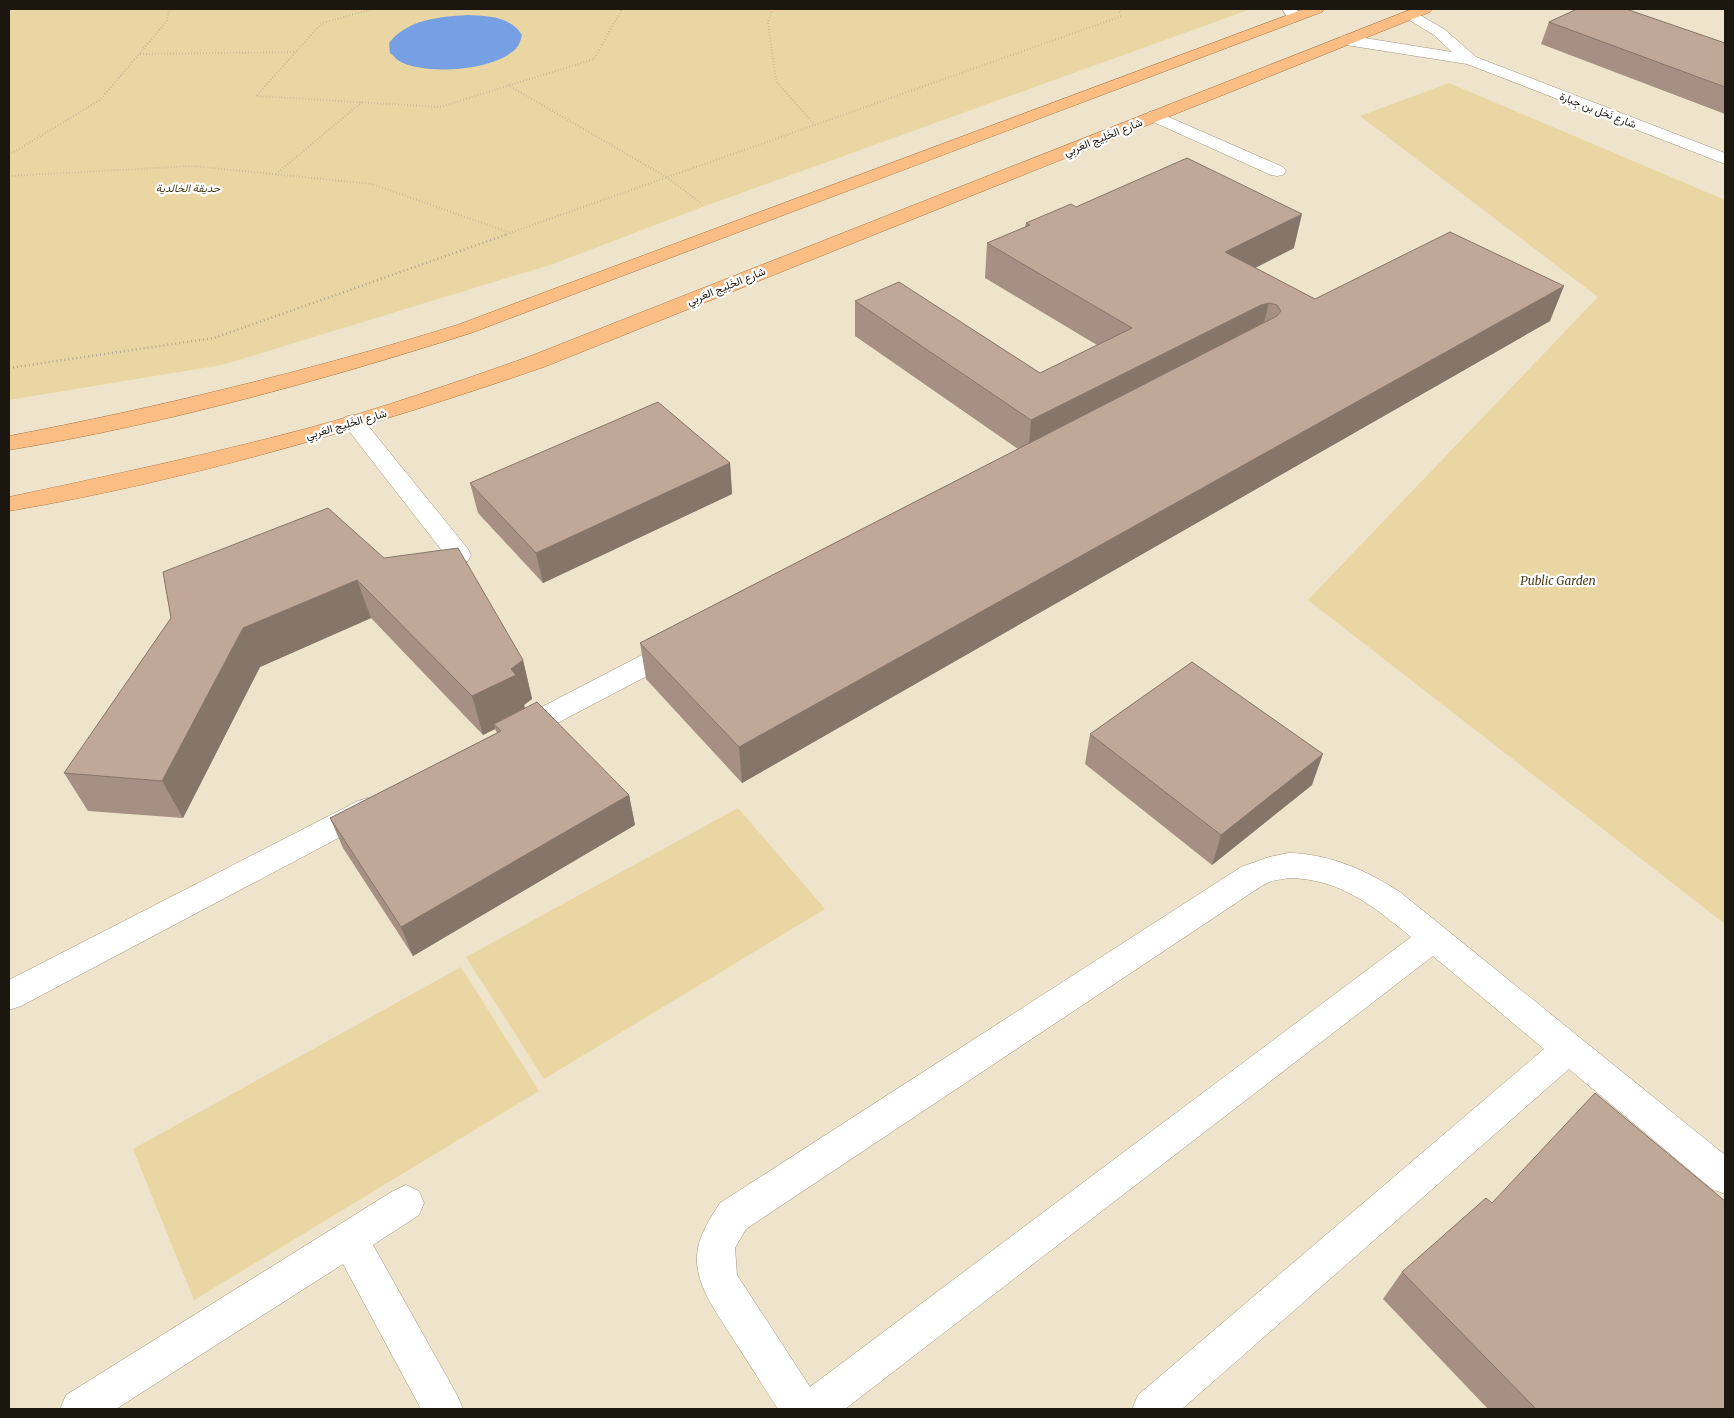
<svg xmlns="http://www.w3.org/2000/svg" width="1734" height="1418" font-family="Merriweather,Vazirmatn,serif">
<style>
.green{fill:#ead6a2}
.water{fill:#779fe4}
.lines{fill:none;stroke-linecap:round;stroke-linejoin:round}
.service-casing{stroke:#9d957d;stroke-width:1}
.minor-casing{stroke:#9d957d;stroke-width:1}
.trunk-casing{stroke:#ab7947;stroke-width:1}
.path-far1{stroke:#aea692;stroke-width:2;stroke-dasharray:0.5 2.5;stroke-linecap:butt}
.path{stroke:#aea692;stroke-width:2.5;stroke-dasharray:1 3;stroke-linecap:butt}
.service{fill:#fff;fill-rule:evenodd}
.minor{fill:#fff;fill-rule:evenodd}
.trunk{fill:#fabe84;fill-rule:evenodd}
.wall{fill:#a59083}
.shaded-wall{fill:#86766a}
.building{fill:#c0a898;stroke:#86766a}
.labels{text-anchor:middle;stroke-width:4.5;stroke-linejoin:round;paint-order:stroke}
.far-street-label{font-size:11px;fill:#1b170e;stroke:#fff}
.far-park-label{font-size:11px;font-style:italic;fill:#4c3f1a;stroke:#fff}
.park-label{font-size:12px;font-style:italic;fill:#4c3f1a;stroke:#fff}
</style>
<rect width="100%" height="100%" fill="#eee4cb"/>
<path class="green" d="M9 9H1251L705 206 553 264 222 365 9 400Z
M1449 83 1725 200V924L1308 600 1598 297 1360 116Z
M738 808 825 909 544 1079 466 957Z
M461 967 539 1091 194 1300 133 1149Z"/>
<path class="water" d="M467 15C488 16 510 16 522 35 521 38 520 43 518 46 499 71 425 76 399 61 396 59 393 55 390 53L389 43C408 19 439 17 467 15Z"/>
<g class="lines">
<defs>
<path id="service" d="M1155 111 1283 167 1286 171 1283 175 1277 176 1271 175 1149 120 1147 116 1149 112Z
M353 415 361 417 468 549 471 555 468 561 459 563 450 561 342 422 345 417Z
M676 640 685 642 689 649 685 656 527 739 517 742 507 739 503 732 507 725 667 642Z
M368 798 378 801 383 809 378 817 21 1006 9 1010V980L358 801Z
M1289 853C1330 854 1366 870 1400 892L1725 1155V1194L1712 1189 1569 1069 1182 1409H1132L1138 1395 1544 1049 1433 956 845 1409H778C764 1388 751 1366 737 1345 721 1318 695 1288 697 1255 698 1237 710 1218 720 1203L1241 867 1269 857ZM1289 878C1341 879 1373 906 1411 937L810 1387 737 1275 735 1248 746 1229 1263 885 1272 881Z
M406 1185 419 1191 424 1203 419 1215 373 1245 457 1395 463 1409H421L343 1264 116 1409H60L66 1395 393 1191Z"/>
<path id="minor" d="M1282 9H1296L1302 17 1299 20H1289Z
M1411 10 1444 29 1476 57 1725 153V164L1467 64 1346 45 1341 43 1338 40 1341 37 1346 35 1452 52 1434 35 1406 18 1403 15 1406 12Z"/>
<path id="trunk" d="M1304 9H1324L1322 12 471 333C320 381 165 424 9 450V436C160 407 309 371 457 325Z
M1412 9H1432L1430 12 544 367C369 427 191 480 9 511V497C108 476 207 455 305 429 380 409 454 383 528 357Z"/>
</defs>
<use href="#service" class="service-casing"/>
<use href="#minor" class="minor-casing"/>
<use href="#trunk" class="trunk-casing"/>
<path class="path-far1" d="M373 9 322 23 256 96 440 107 594 59 622 9
M773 9 768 22 776 81 815 125
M140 54 295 52
M508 85 668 178 702 204
M9 155 100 100 167 21 169 9
M276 174 362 102
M9 176 193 166 372 184 511 233
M504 235 1122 16 1118 9"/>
<path class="path" d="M9 368 214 338 508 234"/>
<use href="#service" class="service"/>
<use href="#minor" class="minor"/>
<use href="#trunk" class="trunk"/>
</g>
<path class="wall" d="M1549 22 1725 43V114L1541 44Z
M1076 207 1294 248 1255 268 1315 299 1550 321 742 783 646 679 640 643 1018 449 855 336V301L1040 373 1097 345 985 278 987 243 1025 227 1026 223Z
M730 463 732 494 543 583 478 513 470 483Z
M384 558 523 660 532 699 524 705 525 709 629 795 635 825 413 956 343 848 330 818 497 733 495 729 483 735 371 618 260 667 183 818 88 811 64 773Z
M1090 734 1312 785 1212 865 1085 764Z
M1492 1203 1725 1409H1488L1383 1299 1402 1272Z"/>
<path class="shaded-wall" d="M1302 214 1294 248 1218 287 1225 252Z
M1564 286 1550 321 742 783 739 747Z
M1269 303 1260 338 1028 456 1031 420 1261 305Z
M730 463 732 494 543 583 536 553Z
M357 580 371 618 260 667 183 818 162 781 243 628Z
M523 660 532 699 524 705 526 713 494 724 495 729 483 735 472 696Z
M1323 754 1312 785 1212 865 1221 835Z
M629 795 635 825 413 956 401 927Z"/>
<path class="building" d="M1577 9H1626L1725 43V87L1549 22Z
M1187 158 1302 214 1225 252 1315 299 1450 232 1564 286 739 747 640 643 1277 316 1281 311 1277 305 1269 303 1261 305 1031 420 855 301 899 282 1040 373 1132 328 987 243 1030 225 1026 223 1071 204 1076 207Z
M658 402 730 463 536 553 470 483Z
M328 508 384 558 458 548 523 660 511 669 516 675 472 696 357 580 243 628 162 781 64 773 171 618 163 572Z
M1192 662 1323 754 1221 835 1090 734Z
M537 702 629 795 401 927 330 818 501 731 494 724Z
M1595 1093 1725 1201V1409H1536L1402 1272 1486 1198 1492 1203Z"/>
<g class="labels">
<g class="far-street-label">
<text transform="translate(1598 110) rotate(21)" y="4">شارع نَخل بن جِبارة</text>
<text transform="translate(1103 137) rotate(-22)" y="4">شارع الخَلِيج العَربِي</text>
<text transform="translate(726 286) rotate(-22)" y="4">شارع الخَلِيج العَربِي</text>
<text transform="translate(346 424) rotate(-16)" y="4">شارع الخَلِيج العَربِي</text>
</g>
<g class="far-park-label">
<text x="188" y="192">حديقة الخالدية</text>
</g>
<g class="park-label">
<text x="1558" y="585">Public Garden</text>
</g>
</g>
<rect width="1734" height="1418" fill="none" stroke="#1b170e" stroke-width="20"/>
</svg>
